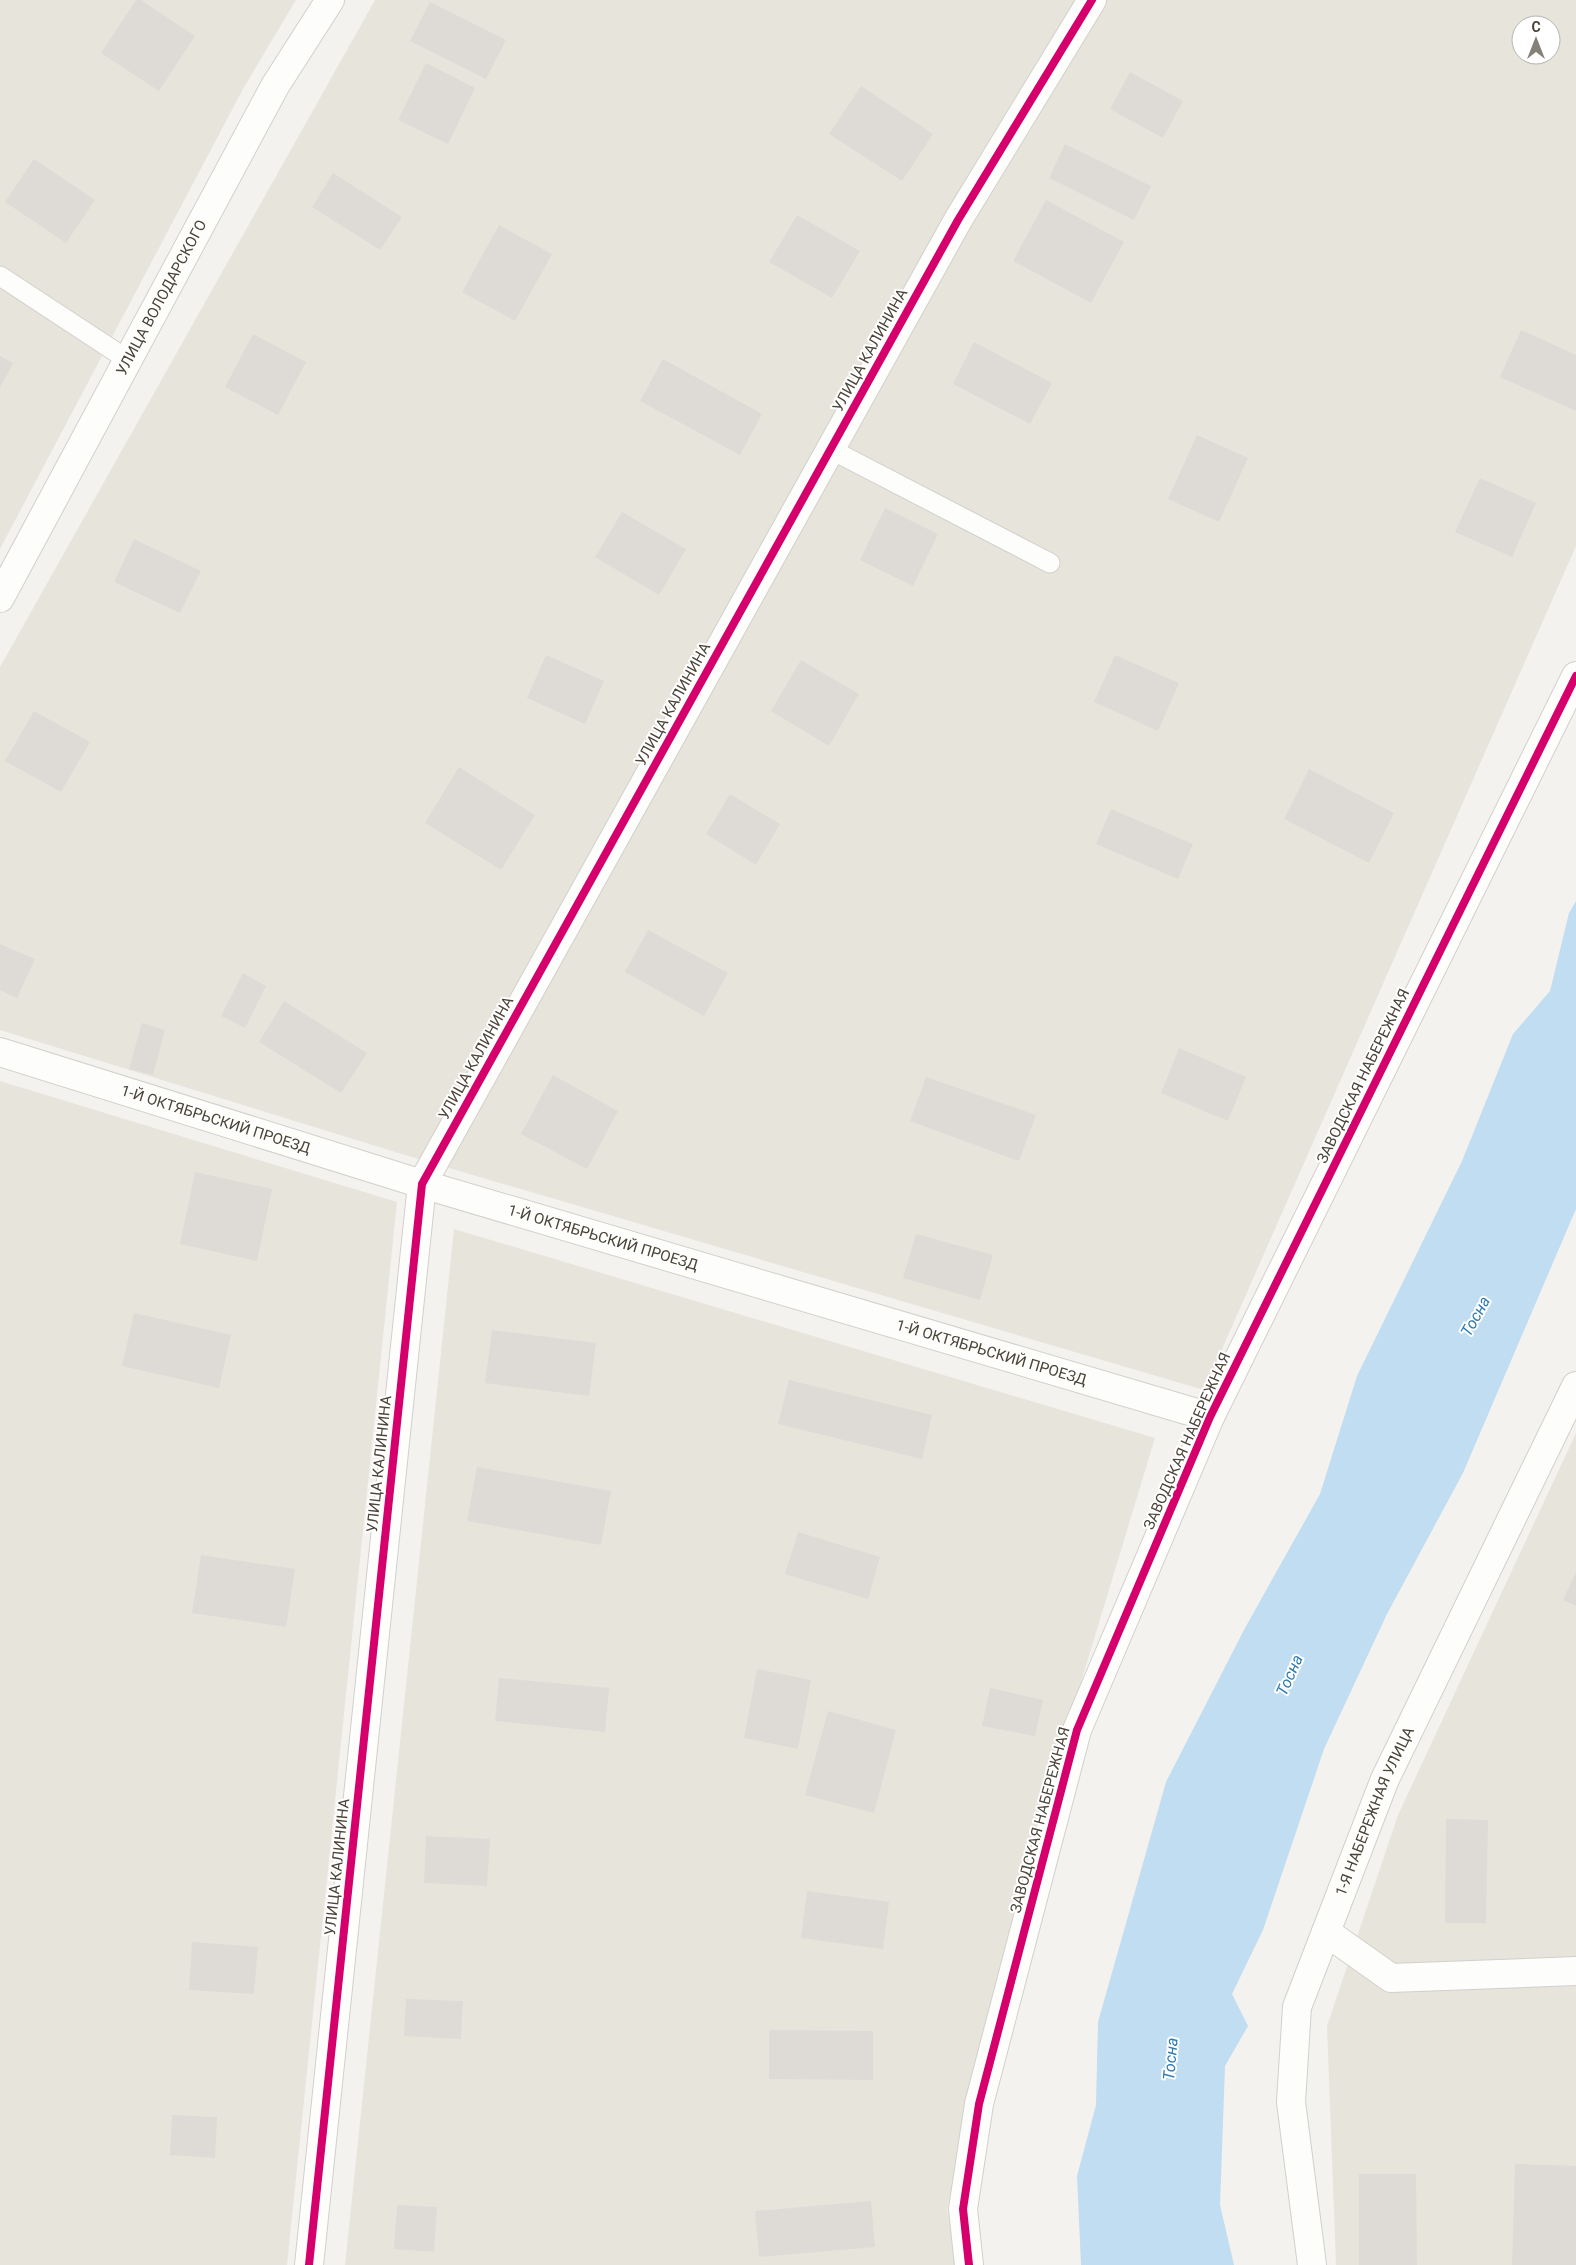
<svg xmlns="http://www.w3.org/2000/svg" width="1576" height="2265" font-family="Roboto,sans-serif">
<style>
.residential{fill:#e7e4dc;fill-rule:evenodd}
.water{fill:#c0ddf1}
.building{fill:#dedbd6}
.lines{fill:none;stroke-linecap:round;stroke-linejoin:round}
.service-casing{stroke:#d2d0cb;stroke-width:21}
.minor-casing{stroke:#d2d0cb;stroke-width:30}
.service{stroke:#fdfdfc;stroke-width:19}
.minor{stroke:#fdfdfc;stroke-width:28}
.cycleway-casing{stroke:#fff;stroke-width:11}
.cycleway{stroke:#d6006c;stroke-width:8}
.labels{text-anchor:middle;stroke-width:4;stroke-linejoin:round;paint-order:stroke}
.street-label{font-size:15px;fill:#4b4439;stroke:#fff}
.water-label{font-size:16px;font-style:italic;fill:#2e7ab2;stroke:#fff}
</style>
<rect width="100%" height="100%" fill="#f4f2ee"/>
<path class="residential" d="M0 0H296L243 89 0 549Z
M375 0H1576V546L1204 1390 405 1155 0 1030V667ZM1521 25H1551V55H1521Z
M0 1081 397 1202 287 2265H0Z
M454 1229 1155 1438 1021 1880 947 2209 958 2265H345Z
M1576 1433V2265H1336L1327 2026 1398 1815Z"/>
<path class="water" d="M1576 901V1209L1463 1473 1387 1614 1324 1749 1263 1930 1232 1994 1248 2026 1225 2066 1220 2205 1234 2265H1081L1077 2176 1096 2105 1098 2022 1166 1782 1245 1628 1320 1494 1357 1376 1462 1161 1513 1034 1550 991 1569 913Z"/>
<path class="building" d="M136 0H141L195 36 159 91 101 53Z
M430 2 506 40 486 79 410 41Z
M426 63 475 88 448 144 398 120Z
M1130 72 1183 101 1163 138 1110 109Z
M861 86 933 134 902 181 829 134Z
M1065 144 1151 186 1134 220 1049 178Z
M34 159 95 200 66 243 5 202Z
M333 173 402 217 380 250 312 207Z
M1046 200 1124 242 1091 303 1013 261Z
M797 215 860 251 832 298 769 262Z
M499 225 552 254 515 321 462 292Z
M1521 330 1576 355V411L1500 377Z
M253 334 306 362 278 415 225 387Z
M974 342 1052 383 1030 424 953 384Z
M0 356 13 363 0 388Z
M663 359 762 414 740 455 640 401Z
M1197 435 1248 458 1219 522 1168 499Z
M1480 478 1536 503 1512 557 1455 532Z
M885 508 938 534 913 586 860 560Z
M622 512 686 549 659 595 595 557Z
M134 539 201 571 180 613 114 582Z
M546 655 604 681 585 724 527 698Z
M1115 655 1179 683 1158 731 1094 702Z
M801 660 859 694 829 746 771 711Z
M34 711 90 742 61 792 5 761Z
M459 767 535 815 501 870 425 823Z
M1309 769 1394 813 1369 863 1284 819Z
M730 794 780 824 756 865 706 834Z
M1111 809 1193 844 1178 879 1096 844Z
M648 930 728 973 704 1016 625 972Z
M0 944 35 959 17 998 0 990Z
M243 973 266 986 245 1028 221 1016Z
M284 1001 367 1053 341 1093 259 1042Z
M142 1023 165 1030 153 1075 129 1069Z
M1179 1048 1246 1077 1228 1121 1161 1093Z
M553 1075 618 1111 587 1169 521 1134Z
M926 1077 1036 1115 1019 1161 910 1121Z
M195 1172 272 1189 257 1261 180 1244Z
M916 1234 993 1255 980 1300 903 1278Z
M134 1313 231 1335 219 1388 122 1366Z
M492 1330 596 1343 589 1396 485 1383Z
M789 1380 932 1415 922 1459 778 1424Z
M477 1467 611 1491 601 1545 467 1521Z
M798 1532 880 1557 868 1599 785 1574Z
M201 1555 295 1569 286 1627 192 1613Z
M1576 1572V1606L1563 1600Z
M757 1669 811 1680 798 1749 744 1738Z
M499 1678 609 1688 605 1732 495 1721Z
M990 1688 1043 1700 1035 1736 982 1726Z
M828 1711 896 1730 874 1813 805 1795Z
M1446 1819 1488 1820 1486 1923H1445Z
M426 1836 490 1839 487 1886 424 1883Z
M807 1891 889 1902 883 1949 801 1938Z
M192 1942 258 1947 254 1994 189 1990Z
M406 1999 463 2001 461 2039 404 2036Z
M769 2030 873 2031V2080L769 2079Z
M172 2115 217 2117 215 2158 170 2155Z
M1515 2164 1576 2166V2265H1512Z
M1359 2174H1416L1417 2265H1359Z
M871 2201 875 2247 759 2257 755 2211Z
M397 2205 437 2207 434 2252 394 2249Z"/>
<g class="lines">
<defs>
<path id="service" d="M0 276 128 360
M830 449 1050 563"/>
<g id="minor">
<path id="s1" d="M0 598 275 86 330 0"/>
<path id="s2" d="M0 1052 422 1184 1210 1417"/>
<path d="M1326 1932 1391 1978 1576 1971"/>
<path d="M309 2265 422 1184 958 220 1092 0"/>
<path d="M969 2265 963 2209 979 2104 1077 1730 1210 1417 1576 676"/>
<path id="s3" d="M1312 2265 1291 2102 1297 2007 1385 1779 1576 1386"/>
</g>
</defs>
<use href="#service" class="service-casing"/>
<use href="#minor" class="minor-casing"/>
<use href="#service" class="service"/>
<use href="#minor" class="minor"/>
<defs>
<path id="cycleway" d="M309 2265 422 1184 958 220 1092 0
M969 2265 963 2209 979 2104 1077 1730 1210 1417 1576 676"/>
</defs>
<use href="#cycleway" class="cycleway-casing"/>
<use href="#cycleway" class="cycleway"/>
</g>
<g class="labels">
<g class="street-label">
<text dy="5" stroke="none"><textPath href="#s1" startOffset="341">УЛИЦА ВОЛОДАРСКОГО</textPath></text>
<text transform="translate(870 350) rotate(-61)" y="5">УЛИЦА КАЛИНИНА</text>
<text transform="translate(673 704) rotate(-61)" y="5">УЛИЦА КАЛИНИНА</text>
<text transform="translate(476 1058) rotate(-61)" y="5">УЛИЦА КАЛИНИНА</text>
<text transform="translate(1363 1076) rotate(-64)" y="5">ЗАВОДСКАЯ НАБЕРЕЖНАЯ</text>
<text dy="5" stroke="none"><textPath href="#s2" startOffset="226">1-Й ОКТЯБРЬСКИЙ ПРОЕЗД</textPath></text>
<text dy="5" stroke="none"><textPath href="#s2" startOffset="631">1-Й ОКТЯБРЬСКИЙ ПРОЕЗД</textPath></text>
<text dy="5" stroke="none"><textPath href="#s2" startOffset="1036">1-Й ОКТЯБРЬСКИЙ ПРОЕЗД</textPath></text>
<text transform="translate(1187 1441) rotate(-66)" y="5">ЗАВОДСКАЯ НАБЕРЕЖНАЯ</text>
<text transform="translate(379 1464) rotate(-84)" y="5">УЛИЦА КАЛИНИНА</text>
<text dy="5" stroke="none"><textPath href="#s3" startOffset="470">1-Я НАБЕРЕЖНАЯ УЛИЦА</textPath></text>
<text transform="translate(1040 1820) rotate(-75)" y="5">ЗАВОДСКАЯ НАБЕРЕЖНАЯ</text>
<text transform="translate(337 1867) rotate(-84)" y="5">УЛИЦА КАЛИНИНА</text>
</g>
<g class="water-label">
<text transform="translate(1475 1316) rotate(-61)" y="6">Тосна</text>
<text transform="translate(1289 1675) rotate(-66)" y="6">Тосна</text>
<text transform="translate(1170 2059) rotate(-85)" y="6">Тосна</text>
</g>
</g>
<g transform="translate(1536 40)"><circle r="24" fill="#ffffff" stroke="#b7b4b0"/>
<path d="M0-4L9 19L0 12L-9 19Z" fill="#868178"/>
<text y="-8" font-size="14" font-weight="bold" text-anchor="middle" fill="#4b4439">С</text>
</g>
</svg>
